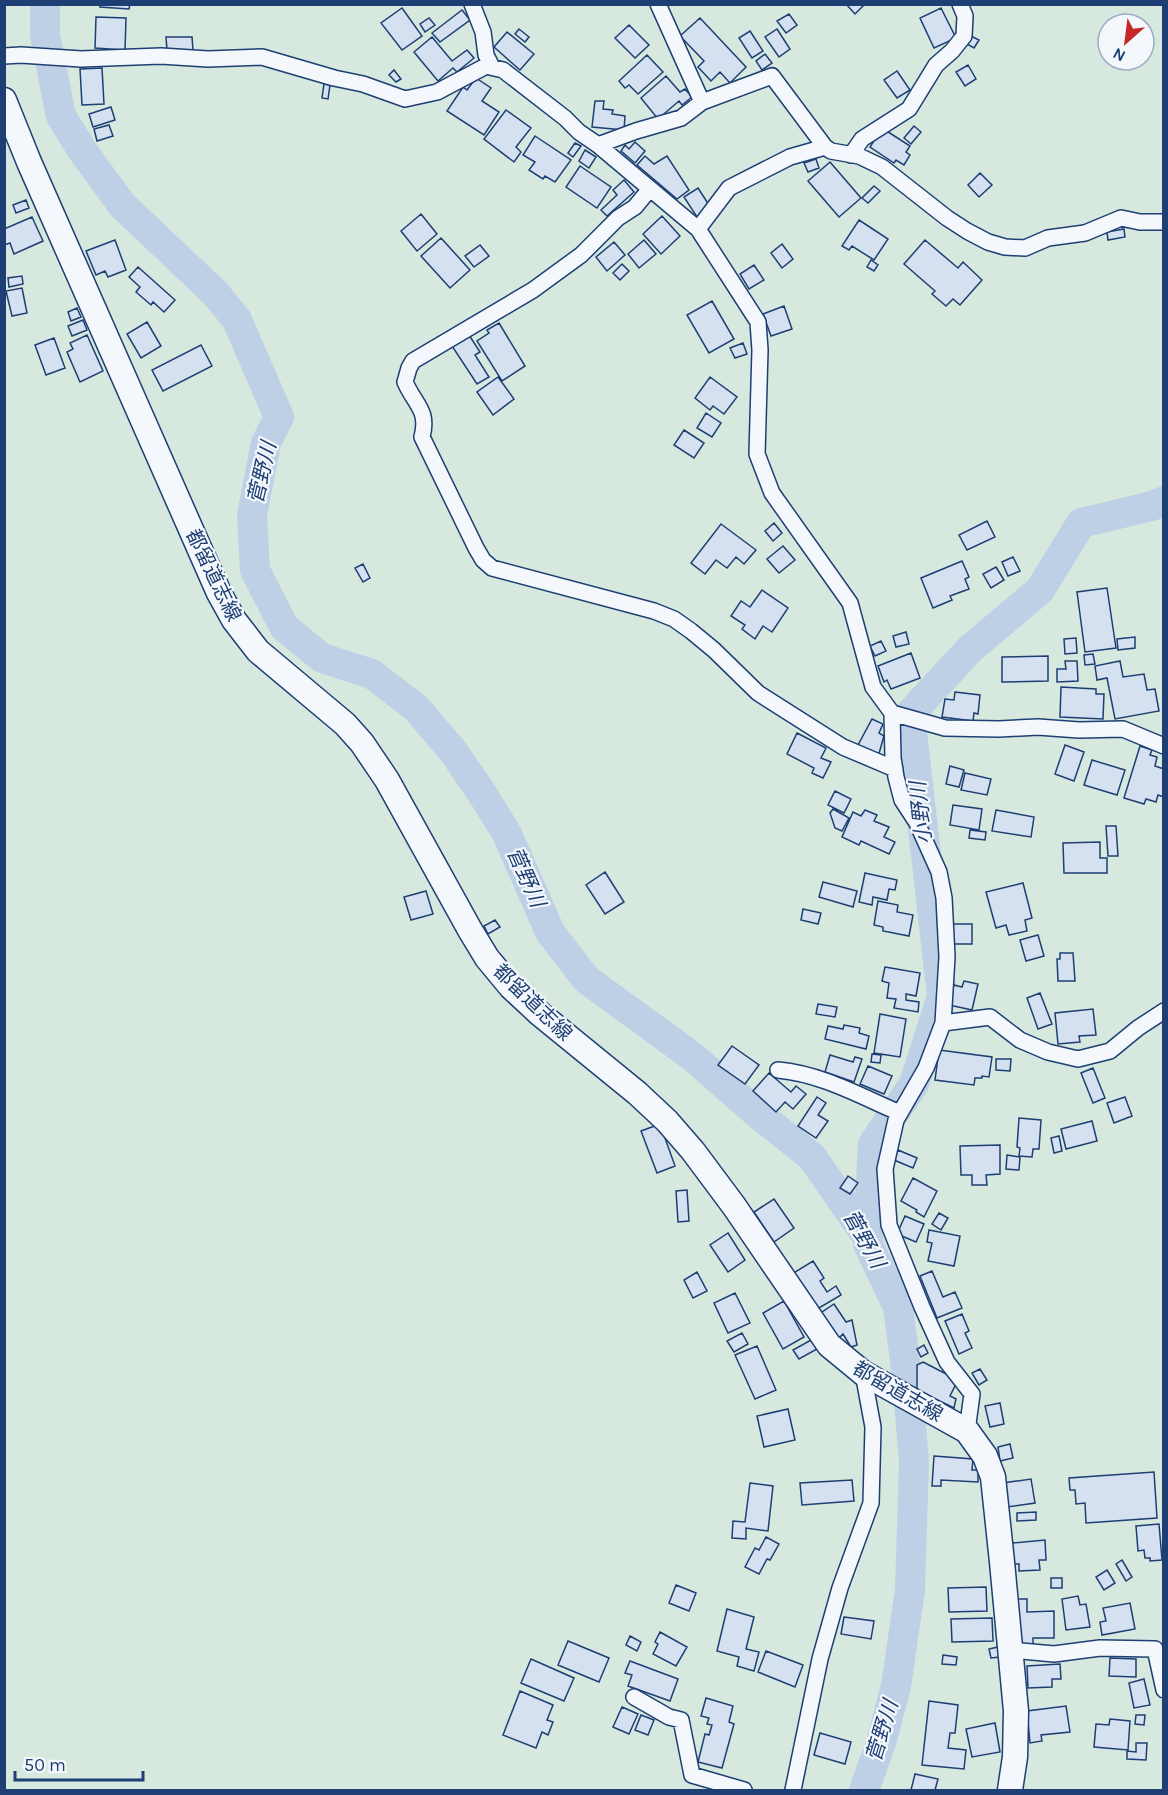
<svg xmlns="http://www.w3.org/2000/svg" width="1168" height="1795" font-family="Karla,'Noto Sans JP',sans-serif">
<style>
.green{fill:#d7e8df;stroke:#687fa3;stroke-width:1.5;fill-rule:evenodd}
.lines{fill:none;stroke-linecap:round;stroke-linejoin:round}
.river{stroke:#bed0e5;stroke-width:30}
.building{fill:#d5e0f0;stroke:#1d3f73;stroke-width:1.5}
.minor-casing{stroke:#1d3f73;stroke-width:18}
.primary-casing{stroke:#1d3f73;stroke-width:27}
.minor{stroke:#f4f7fb;stroke-width:15}
.primary{stroke:#f4f7fb;stroke-width:24}
.labels{text-anchor:middle;stroke-width:4.5;stroke-linejoin:round;paint-order:stroke}
.street-label{font-size:20px;fill:#1d3f73;stroke:#f4f7fb}
.water-label{font-size:21px;font-style:italic;fill:#1d3f73;stroke:#f4f7fb}
</style>
<rect width="100%" height="100%" fill="#f4f7fb"/>
<path class="green" d="M5 5H1163V1790H5ZM1108 24H1144V60H1108Z"/>
<g class="lines">
<path class="river" d="M45 4V35L61 116 82 150 122 205 216 294 237 320 279 417 266 443 252 515 255 570 284 627 322 658 372 674 416 708 453 751 483 795 507 834 550 932 586 979 693 1057 758 1114 812 1157 868 1238V1244L898 1307 907 1376 914 1462 910 1590 896 1686 881 1743 864 1790
M868 1238 873 1144 914 1084 942 996 910 714 970 649 1040 590 1081 523 1152 506 1164 501"/>
</g>
<path class="building" d="M101 4H130L129 9 100 7Z
M846 4H865L855 14Z
M402 8 422 36 402 50 381 23Z
M941 8 956 38 934 48 920 18Z
M462 10 470 20 440 42 432 33Z
M789 14 797 25 786 33 777 21Z
M96 17 126 18 125 50 95 48Z
M429 18 435 25 425 32 420 24Z
M700 18 746 67 730 83 720 72 711 81 698 67 704 61 680 36Z
M629 25 649 45 635 58 615 38Z
M519 29 529 37 525 42 515 34Z
M777 29 790 49 779 57 765 37Z
M750 31 763 51 752 58 739 38Z
M507 32 534 54 520 70 494 47Z
M971 36 979 40 974 48 967 44Z
M166 37H192L193 50H167Z
M432 37 452 61 467 50 474 58 457 72 453 68 438 81 414 52Z
M765 54 772 63 762 70 756 61Z
M647 55 663 72 638 94 629 85 625 88 619 81Z
M968 65 976 79 965 86 956 72Z
M102 68 104 104 82 105 80 69Z
M394 70 401 79 396 82 389 75Z
M897 71 910 90 897 98 884 80Z
M666 76 680 92 685 89 692 97 682 105 679 101 658 119 641 98Z
M476 78 491 88 482 101 499 112 484 135 447 111 463 87 467 90Z
M324 84 330 85 328 99 322 98Z
M595 101H604L603 109 613 110 612 114 625 116 624 130 592 127Z
M111 107 115 120 93 127 89 114Z
M506 110 531 128 516 147 521 152 514 162 484 139Z
M109 125 113 136 97 141 94 129Z
M914 126 921 132 911 144 904 138Z
M882 128 910 146 906 152 910 155 904 165 896 160 894 163 870 147Z
M535 136 571 160 555 182 545 176 543 179 529 170 535 162 523 155Z
M635 142 645 151 635 163 621 151 625 145 629 149Z
M575 143 581 146 573 157 568 153Z
M585 150 596 157 589 168 579 161Z
M645 156 654 164 667 156 689 190 677 199 637 165Z
M816 159 819 168 808 172 804 163Z
M830 162 861 198 839 217 808 181Z
M580 166 611 187 597 208 566 187Z
M980 173 992 185 979 197 968 185Z
M624 180 634 192 607 216 601 210 617 195 613 190Z
M874 186 880 191 868 203 862 198Z
M698 188 711 208 697 217 684 197Z
M26 200 29 208 16 213 13 205Z
M421 214 437 234 417 251 401 231Z
M662 216 680 236 661 254 643 234Z
M32 217 43 241 14 254 10 243 4 245V229Z
M859 220 888 239 874 260 852 246 849 250 842 246Z
M1124 229 1125 237 1108 240 1107 232Z
M441 238 470 270 450 288 421 256Z
M115 240 126 270 108 277 105 271 96 275 86 251Z
M644 240 656 254 639 268 628 254Z
M925 240 958 268 963 262 982 280 960 305 953 299 946 306 932 294 935 291 904 264Z
M614 242 625 255 607 271 596 257Z
M782 244 793 259 782 268 771 253Z
M480 245 489 256 474 267 465 256Z
M871 260 878 265 874 271 867 267Z
M622 264 629 271 620 280 613 273Z
M754 265 764 280 749 289 740 274Z
M138 267 175 300 164 312 153 302 151 305 136 292 140 287 129 277Z
M22 276 23 284 9 287 8 278Z
M22 288 27 313 12 316 6 291Z
M712 301 734 339 709 353 687 315Z
M784 306 792 329 771 336 763 314Z
M77 308 81 317 71 321 68 312Z
M83 320 87 330 72 336 68 326Z
M147 322 161 346 141 358 127 334Z
M499 323 525 366 502 381 477 341 489 333 487 330Z
M87 335 103 371 80 382 67 352 73 349 70 343Z
M469 335 480 352 475 355 489 377 477 384 452 346Z
M54 338 65 368 46 375 35 345Z
M743 343 747 354 735 358 730 348Z
M201 345 212 366 163 391 152 370Z
M498 377 514 399 493 415 477 392Z
M710 377 737 397 724 414 713 406 710 410 695 398Z
M706 413 721 423 712 437 697 428Z
M684 430 704 443 694 458 674 445Z
M987 521 995 537 967 550 959 535Z
M774 523 782 533 773 541 765 531Z
M721 524 756 550 744 564 736 557 727 568 716 560 705 574 691 563Z
M783 546 795 560 779 573 767 559Z
M1013 557 1020 571 1008 576 1002 562Z
M962 561 969 577 965 579 969 589 950 596 952 600 933 608 921 578Z
M363 564 370 578 363 582 355 568Z
M996 567 1004 580 991 588 983 574Z
M1107 588 1116 648 1085 652 1077 592Z
M762 590 788 608 772 632 763 626 755 639 742 629 745 625 731 616 741 601 750 607Z
M906 632 909 644 896 647 893 636Z
M1135 637V648L1118 650 1117 639Z
M1076 638 1077 653 1065 654 1064 639Z
M881 641 886 651 875 656 870 646Z
M911 653 920 678 891 689 887 680 884 682 878 666Z
M1093 654 1095 664 1085 665 1084 655Z
M1048 656V681L1002 682V657Z
M1065 661H1077L1078 681 1057 682V669H1066Z
M1120 661 1123 677 1144 674 1147 690 1155 689 1159 711 1115 719 1107 678 1097 680 1095 666Z
M1061 687 1096 689V694H1104L1103 719 1060 717Z
M955 692 980 695 978 714 974 713 973 721 942 717 945 699 954 700Z
M872 719 883 724 879 733 884 736 878 757 858 745Z
M797 733 826 748 821 758 831 762 823 778 812 773 814 768 787 754Z
M1065 745 1084 752 1074 781 1055 774Z
M1140 746 1152 750 1150 755 1157 757 1155 766 1164 769V797L1158 795 1156 802 1146 799 1144 804 1124 798Z
M1092 760 1125 770 1117 795 1084 785Z
M950 766 964 770 959 787 946 784Z
M965 773 991 779 987 795 961 790Z
M835 791 851 799 844 813 828 805Z
M953 805 982 809 979 830 950 825Z
M833 809 849 818 842 831 835 828 830 813Z
M865 810 877 815 874 821 889 827 884 837 895 842 889 854 861 841 859 845 842 837 853 812 861 816Z
M996 810 1034 817 1031 837 992 831Z
M1106 826H1116L1118 856H1108Z
M970 830 986 832 985 840 969 838Z
M1100 842V858H1107V873H1064L1063 843Z
M605 872 624 902 605 914 586 885Z
M865 873 897 880 895 890 889 889 887 900 873 897 872 905 859 902Z
M823 882 857 891 853 907 819 897Z
M1023 883 1032 918 1025 920 1027 931 1009 935 1006 925 996 928 986 892Z
M426 891 433 914 411 920 404 897Z
M878 901 898 905 897 912 913 915 909 936 883 931V927L874 925Z
M803 909 821 913 818 924 801 920Z
M495 920 500 927 488 934 484 926Z
M949 924H972V944H949Z
M1038 935 1044 956 1026 961 1020 940Z
M1060 953H1073L1075 981H1058L1057 959H1060Z
M885 967 920 973 916 996 906 994V1000L919 1002 918 1012 894 1008 896 999 887 998 889 983 882 981Z
M964 981 978 984 972 1010 949 1005 954 985 962 987Z
M1040 993 1052 1024 1038 1029 1027 998Z
M818 1004 837 1007 835 1017 816 1014Z
M1093 1009 1096 1035 1079 1036 1080 1042 1058 1044 1055 1013Z
M880 1014 906 1019 900 1057 874 1053Z
M844 1025 860 1028 859 1033 869 1036 866 1049 825 1039 828 1026 843 1029Z
M732 1046 759 1065 745 1084 718 1065Z
M939 1050 992 1057 989 1077 982 1076V1078H975L974 1085 935 1080Z
M872 1054 881 1055 880 1063 871 1062Z
M830 1055 853 1062 855 1057 862 1059 854 1082 825 1072Z
M996 1059H1011L1010 1071 996 1070Z
M868 1066 892 1076 884 1094 860 1084Z
M1093 1068 1105 1098 1093 1103 1081 1073Z
M769 1073 791 1092 796 1086 806 1094 793 1109 785 1102 776 1112 753 1091Z
M817 1097 826 1103 818 1115 828 1121 816 1138 798 1126Z
M1125 1097 1132 1116 1114 1123 1107 1103Z
M1019 1118 1041 1120 1039 1149H1033L1032 1157 1019 1156 1020 1148 1017 1147Z
M1092 1121 1097 1141 1066 1149 1061 1129Z
M660 1124 675 1166 657 1173 641 1131Z
M1059 1136 1062 1151 1054 1153 1051 1138Z
M1000 1145V1174L986 1175 987 1185H972V1175H961L960 1146Z
M898 1150 917 1158 913 1168 894 1160Z
M1007 1155 1020 1157 1019 1170 1006 1169Z
M848 1176 858 1183 850 1194 840 1188Z
M913 1178 937 1191 924 1217 916 1212 917 1210 901 1201Z
M687 1190 689 1221 678 1222 676 1191Z
M774 1199 794 1228 774 1242 754 1212Z
M939 1213 948 1218 941 1230 932 1224Z
M905 1216 924 1224 916 1242 897 1234Z
M929 1230 960 1236 954 1266 928 1261 932 1243 927 1242Z
M728 1233 745 1260 728 1272 710 1245Z
M813 1261 824 1278 820 1281 827 1292 836 1286 841 1295 814 1311 792 1274Z
M932 1271 943 1297 955 1292 962 1308 937 1318 920 1276Z
M697 1272 707 1291 693 1298 684 1280Z
M735 1293 750 1323 728 1333 714 1303Z
M784 1301 804 1337 783 1349 763 1313Z
M834 1304 846 1322 852 1320 857 1345 851 1347 843 1334 837 1340 819 1314Z
M962 1314 969 1331 965 1333 972 1348 959 1354 945 1321Z
M742 1333 748 1344 734 1352 727 1341Z
M811 1340 817 1349 799 1359 793 1350Z
M924 1345 928 1353 921 1357 917 1349Z
M757 1346 776 1390 755 1399 735 1355Z
M923 1362 958 1380 950 1396 956 1399 954 1408 917 1390V1365Z
M980 1369 987 1380 979 1385 972 1373Z
M1000 1403 1004 1424 990 1427 985 1406Z
M788 1409 795 1440 764 1447 757 1416Z
M1010 1444 1013 1458 1000 1461 998 1447Z
M934 1456 973 1459 972 1470H978V1482L941 1480V1486H932Z
M1154 1472 1157 1518 1086 1523 1085 1503 1076 1504 1075 1490H1070L1069 1478Z
M1031 1479 1035 1503 1007 1507 1003 1483Z
M852 1480 854 1501 802 1505 800 1483Z
M750 1483 773 1486 768 1531 746 1528V1539L732 1538 733 1521 745 1522Z
M1036 1512V1520L1017 1521V1513Z
M1159 1524 1162 1560 1150 1561V1558H1145L1144 1550 1138 1551 1136 1526Z
M766 1537 779 1544 770 1560 767 1559 759 1574 745 1567 755 1548 759 1550Z
M1045 1540 1046 1560H1039L1040 1570 1019 1571V1564H1014L1012 1543Z
M1122 1560 1132 1577 1126 1581 1116 1564Z
M1107 1570 1115 1583 1104 1590 1096 1577Z
M1051 1578H1062V1588H1051Z
M676 1585 696 1593 689 1611 669 1603Z
M986 1587 987 1611 949 1612 948 1588Z
M1078 1596 1080 1605 1086 1604 1090 1627 1066 1630 1062 1599Z
M1014 1599H1027V1612L1054 1611V1638H1033V1644L1015 1645Z
M1130 1603 1135 1629 1102 1635 1100 1622 1106 1621 1103 1608Z
M727 1609 754 1617 746 1649 759 1652 754 1671 737 1666 739 1657 717 1651Z
M844 1617 874 1621 871 1639 841 1634Z
M992 1618 993 1641 952 1642 951 1619Z
M660 1632 687 1647 676 1666 653 1654 658 1644 655 1642Z
M630 1636 641 1642 637 1651 626 1645Z
M568 1641 609 1658 599 1682 558 1665Z
M998 1647 1000 1657 991 1658 989 1649Z
M766 1651 803 1665 795 1687 758 1672Z
M943 1655 957 1657 956 1665 942 1664Z
M1110 1658 1136 1659V1677L1109 1676Z
M531 1659 574 1678 564 1701 521 1683Z
M630 1661 678 1679 670 1701 628 1686 632 1675 625 1673Z
M1060 1664 1061 1679H1052V1687L1028 1688 1027 1666Z
M1144 1679 1150 1705 1134 1708 1129 1683Z
M520 1691 553 1705 547 1720 553 1722 548 1735 542 1732 536 1748 503 1735Z
M706 1698 733 1706 729 1722 734 1724 722 1768 698 1762 705 1734 709 1735 712 1725 707 1724 709 1718 701 1716Z
M929 1701 958 1705 955 1733H950L948 1748 966 1750 964 1769 922 1765Z
M1066 1706 1070 1732 1041 1735 1042 1741 1030 1743 1027 1711Z
M622 1707 638 1714 629 1734 613 1727Z
M641 1715 654 1720 648 1735 635 1730Z
M1136 1715H1145L1144 1725 1135 1724Z
M1110 1719 1130 1721 1128 1750 1094 1747 1096 1724 1109 1725Z
M995 1723 1000 1752 972 1757 966 1729Z
M820 1733 851 1742 845 1764 814 1755Z
M1136 1743H1147L1146 1760 1127 1759V1751L1136 1752Z
M915 1774 938 1779 935 1790H911Z"/>
<g class="lines">
<defs>
<path id="minor" d="M472 4 483 32 486 55 492 67
M4 56 21 55 81 59 161 56 208 59 262 57 334 78 363 84 405 99 437 92 486 66 503 70 565 118 579 132 598 145 698 229 758 322 760 350 757 454 772 493 850 603 873 687 892 713 893 758 896 777 902 800 917 823 939 872 944 898 947 957 943 1023 926 1068 896 1120 885 1169 889 1225 922 1307 947 1362 972 1394 967 1431
M702 102 772 76 825 147
M598 145 636 131 681 118 702 102 658 4
M851 155 862 139 909 109 936 65 952 51 964 36 965 16 960 4
M649 190 635 207 618 218 581 255 533 290 413 361 409 368 405 382C415 405 429 410 422 437L476 548 483 560 492 568 654 611 674 619 691 631 714 650 758 693 843 747 895 769
M698 229 729 188 790 157 825 147 831 151 859 156 882 167 947 218 967 231 988 242 1005 247 1025 248 1048 238 1085 233 1121 218 1140 222H1164
M892 713 945 728 999 729 1038 727 1079 730 1123 729 1164 746
M943 1023 990 1017 1020 1040 1048 1052 1078 1059 1110 1051 1138 1028 1164 1011
M778 1070C822 1074 860 1096 900 1113
M1010 1650 1054 1654 1100 1648 1155 1649 1164 1690
M634 1697 669 1717 681 1720 692 1775 744 1790
M793 1790 820 1659 840 1588 871 1503 873 1427 863 1373"/>
<path id="primary" d="M4 100 29 162 219 593 234 620 258 651 345 724 362 743 387 780 470 930 487 958 511 987 540 1014 637 1093 667 1121 693 1151 734 1206 829 1345 863 1373 967 1431 985 1456 993 1477 1002 1562 1016 1711 1015 1757 1010 1790"/>
</defs>
<use href="#minor" class="minor-casing"/>
<use href="#primary" class="primary-casing"/>
<use href="#minor" class="minor"/>
<use href="#primary" class="primary"/>
</g>
<g class="labels">
<g class="street-label">
<text transform="translate(214 575) rotate(64)" y="7">都留道志線</text>
<text transform="translate(533 1002) rotate(44)" y="7">都留道志線</text>
<text transform="translate(898 1391) rotate(30)" y="7">都留道志線</text>
</g>
<g class="water-label">
<text transform="translate(262 473) rotate(-77)" y="7">菅野川</text>
<text transform="translate(921 813) rotate(-96)" y="7">小野川</text>
<text transform="translate(526 877) rotate(66)" y="7">菅野川</text>
<text transform="translate(864 1239) rotate(61)" y="7">菅野川</text>
<text transform="translate(882 1731) rotate(-73)" y="7">菅野川</text>
</g>
</g>
<rect width="1168" height="1795" fill="none" stroke="#1d3f73" stroke-width="12"/>
<g transform="translate(1126 42) rotate(208)"><circle r="28" fill="#f4f7fb" stroke="#9eadc5" stroke-width="1.5"/>
<path d="M0-4.5L10 22L0 15L-10 22Z" fill="#c62828"/>
<text y="-9" font-size="16" font-weight="bold" text-anchor="middle" fill="#1d3f73">N</text>
</g>
<path d="M15 1771v9h128v-9" fill="none" stroke="#1d3f73" stroke-width="3"/>
<text x="24" y="1771" font-size="18" fill="#1d3f73" stroke="#f4f7fb" stroke-width="4.5" paint-order="stroke">50 m</text>
</svg>
